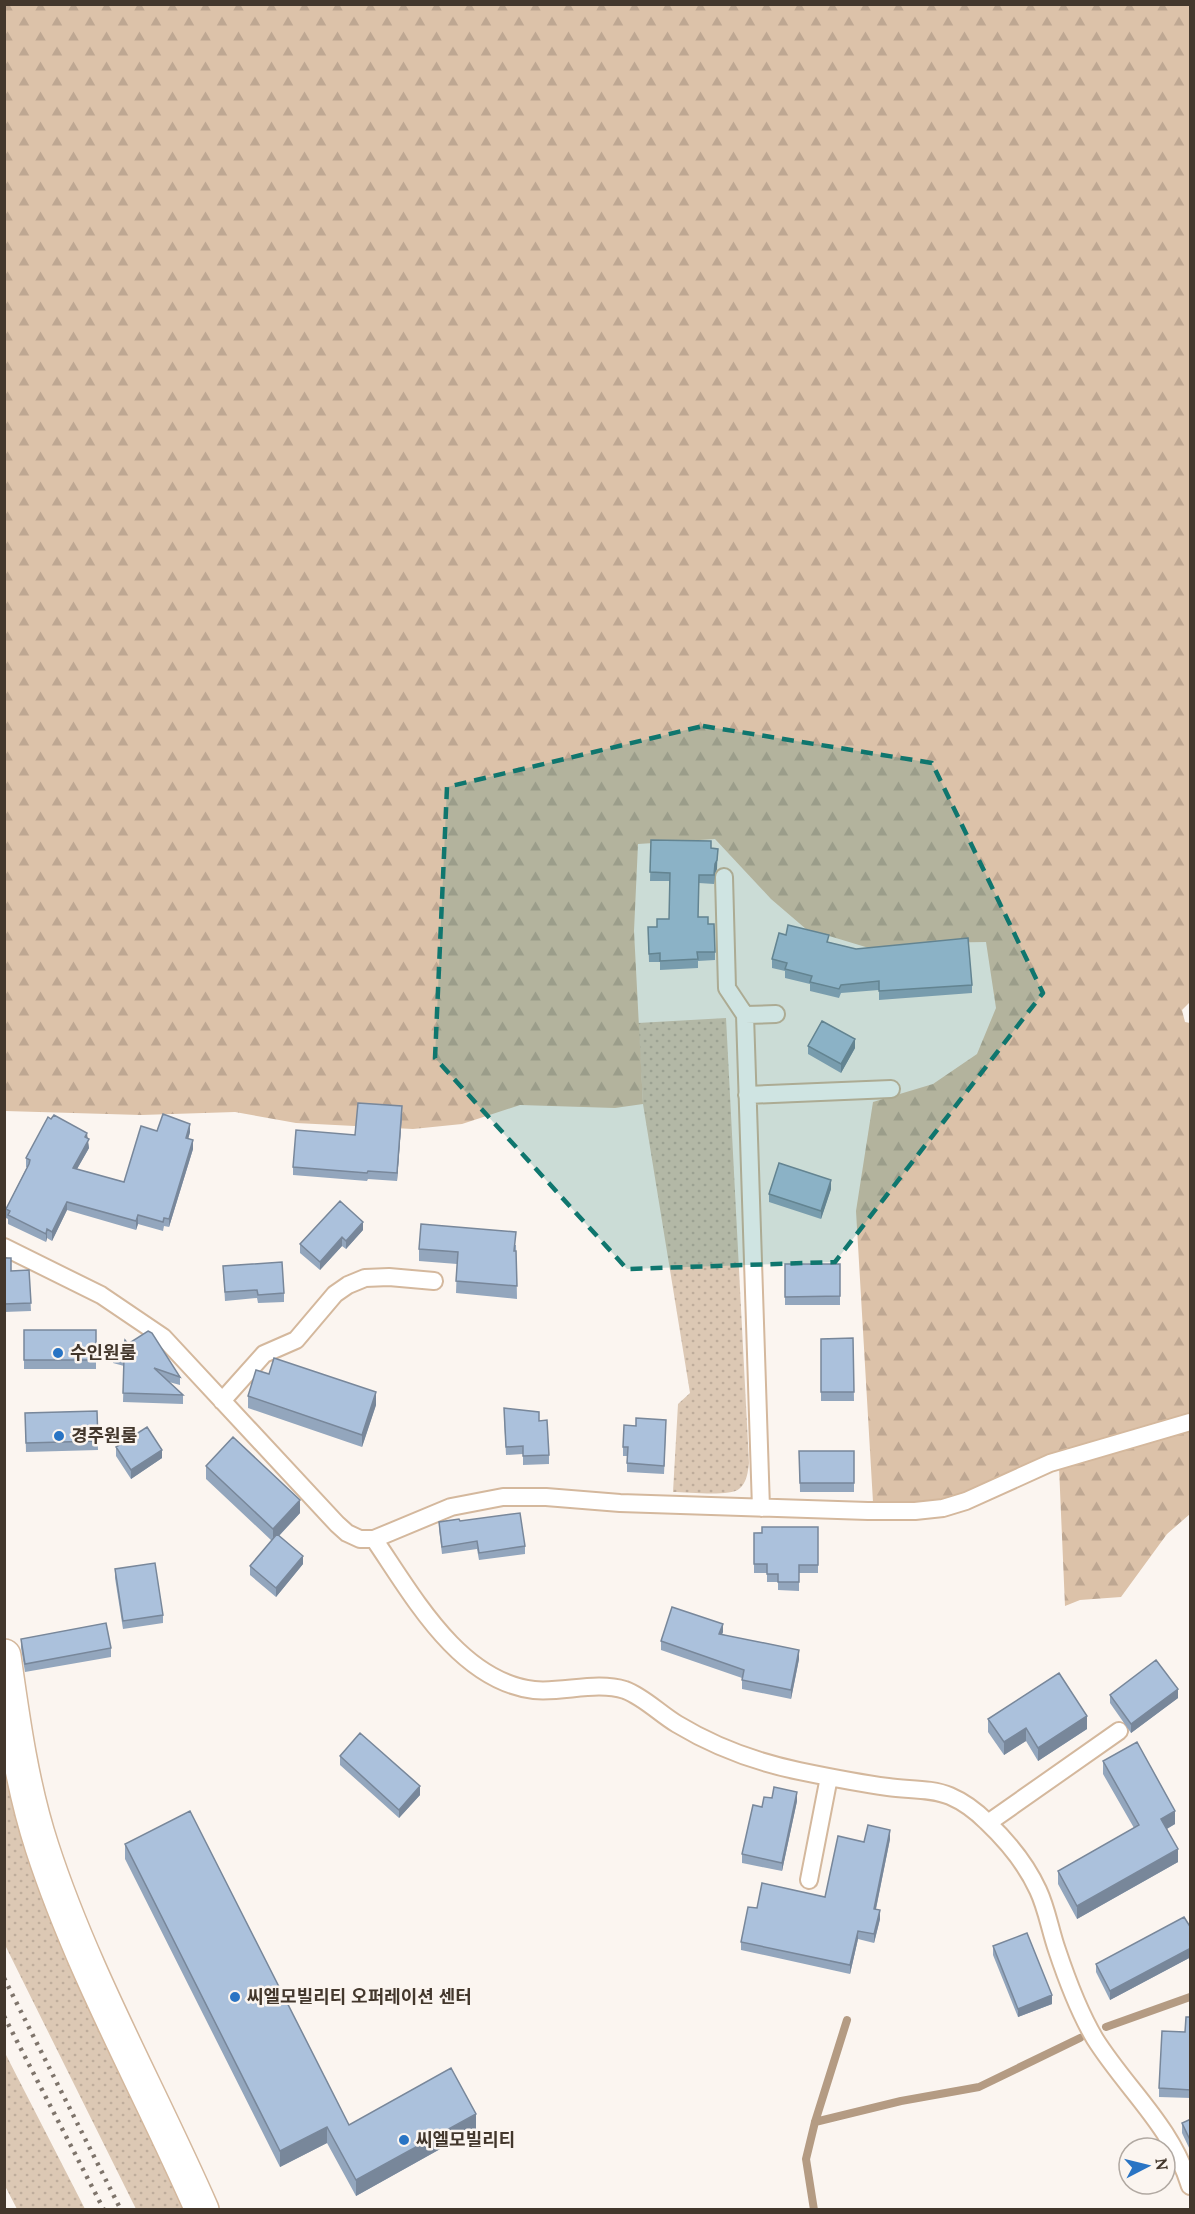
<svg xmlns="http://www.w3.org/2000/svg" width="1195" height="2214" font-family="Lora,'Noto Sans KR',serif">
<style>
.grass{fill:url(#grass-dots)}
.forest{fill:url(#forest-firs)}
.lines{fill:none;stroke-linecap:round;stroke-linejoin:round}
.stream{stroke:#b49b83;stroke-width:8}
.service-casing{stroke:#d4b89d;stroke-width:20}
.tertiary-casing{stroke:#d4b89d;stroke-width:36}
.service{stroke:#fff;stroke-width:16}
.tertiary{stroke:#fff;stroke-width:33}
.rail{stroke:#7e746b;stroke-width:4.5;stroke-dasharray:3 6;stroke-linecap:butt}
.wall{fill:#93a6bd}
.shaded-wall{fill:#78879a}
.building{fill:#abc1dc;stroke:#78879a;stroke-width:1.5}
.marked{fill:#0f766e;fill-opacity:0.2;stroke:#0f766e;stroke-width:4.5;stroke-dasharray:12 8;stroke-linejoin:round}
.poi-dot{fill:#2974c4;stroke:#fbf5f0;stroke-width:2}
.labels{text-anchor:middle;stroke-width:5;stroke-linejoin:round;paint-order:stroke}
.poi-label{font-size:18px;font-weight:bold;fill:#43372c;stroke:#fbf5f0;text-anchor:start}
</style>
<defs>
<pattern id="grass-dots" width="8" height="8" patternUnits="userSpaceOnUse" patternTransform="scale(1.5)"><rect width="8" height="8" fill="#dcc8b4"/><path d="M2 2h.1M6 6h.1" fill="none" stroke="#beac9b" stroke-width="1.8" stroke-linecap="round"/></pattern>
<pattern id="forest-firs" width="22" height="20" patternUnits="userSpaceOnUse" patternTransform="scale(1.5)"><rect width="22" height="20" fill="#dcc2a9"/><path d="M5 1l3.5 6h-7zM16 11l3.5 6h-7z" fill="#bea792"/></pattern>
</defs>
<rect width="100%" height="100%" fill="#fbf5f0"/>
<path class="grass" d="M726 1018 749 1463C748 1471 747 1483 739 1489 729 1497 688 1492 673 1492L678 1404 690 1393 643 1104 638 1023Z
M4 1731 191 2209H136L5 1945Z
M5 2053 85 2209H17L5 2186Z"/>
<path class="forest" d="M5 5H1190V1002L1182 1010 1185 1022 1190 1023V1415L960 1494 931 1501 873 1502 856 1211 873 1102 933 1084 977 1054 996 1008 986 942 922 943 869 948 806 929 771 899 715 839 638 844 634 931 643 1104 615 1108 520 1105 462 1124 413 1129 296 1123 235 1112 141 1115 5 1111Z
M1190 1429V1514L1167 1534 1121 1597 1080 1600 1065 1606 1059 1467Z"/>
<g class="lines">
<path class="stream" d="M1106 2027 1190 1997
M815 2122 901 2101 979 2087 1080 2038
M814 2210 806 2159 815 2122 847 2020"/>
<defs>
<path id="service" d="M724 877 727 988 745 1015 761 1508
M745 1015 776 1014
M747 1095 891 1089
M4 1247 101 1295 163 1337 337 1524 347 1533 360 1539H374L451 1507 503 1497H546L620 1503 868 1511H915L943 1508 966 1501 1050 1463 1190 1422
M222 1401 264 1354 296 1340 335 1294 348 1285 365 1278 389 1277 434 1281
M374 1539C413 1596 459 1681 534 1690 563 1693 596 1681 625 1690 644 1697 660 1714 677 1724 715 1747 756 1762 799 1771 828 1777 858 1783 888 1787 908 1790 931 1788 950 1796 964 1802 977 1812 987 1822 1007 1841 1027 1866 1038 1890 1047 1909 1050 1930 1057 1950 1067 1980 1079 2012 1095 2039 1128 2091 1171 2125 1190 2186
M988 1823 1119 1731
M809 1880 829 1777"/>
<path id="tertiary" d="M4 1656C13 1720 22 1786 42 1847 83 1973 149 2089 202 2210"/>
</defs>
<use href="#service" class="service-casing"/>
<use href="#tertiary" class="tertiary-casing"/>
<use href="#service" class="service"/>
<use href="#tertiary" class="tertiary"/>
<path class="rail" d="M4 1978 121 2210
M4 2016 104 2210"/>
</g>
<path class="wall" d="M651 840 718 849 717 869 715 873 714 884 699 883 698 917 708 924 715 952V960L698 961V968L660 970V962H649L648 927H657L669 919 670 881H650Z
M786 935 829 942 972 985V993L879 1000V990L841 993 839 998 810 991V984L785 978V971L772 968V959Z
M808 1046 855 1048 841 1073 808 1054Z
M402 1114 397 1181 368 1179 367 1181 293 1175V1167L355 1135Z
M157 1131 190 1132 188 1139 193 1149 169 1227 164 1226 163 1231 138 1224 136 1230 67 1210 52 1241 47 1238 46 1242 8 1224V1219L6 1218V1209L27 1167H26V1158L87 1138 89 1148 77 1169 124 1182Z
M831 1189 821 1219 769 1202V1194Z
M363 1230 346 1249 342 1246 320 1270 300 1253V1244Z
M516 1245 517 1299 456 1293 457 1264 419 1261V1249Z
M4 1258 11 1271 29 1270 31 1311 4 1312Z
M785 1264H840V1305H785Z
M223 1266 284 1293V1302L258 1303 257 1298 225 1301Z
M24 1330H96V1369H24Z
M853 1338 854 1401H821V1339Z
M128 1344 180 1377V1385L169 1382 183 1395V1404L123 1402 124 1366 113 1363V1354Z
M248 1396 376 1405 362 1447 248 1408Z
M97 1411 98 1450 26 1452 25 1413Z
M504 1417 539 1421 549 1455V1464L523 1465V1454L506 1455Z
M636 1426 666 1428 664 1474 627 1472V1456H623V1447Z
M116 1447 162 1458 131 1479 116 1456Z
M799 1451H854V1492H800Z
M206 1466 300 1513 279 1536 303 1564 276 1597 250 1575V1566L272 1541 206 1479Z
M460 1521 525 1546V1554L479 1560 477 1549 442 1554 439 1529V1522Z
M818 1527V1573H799V1591L778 1590V1582H767V1573H754V1533Z
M115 1569 163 1615V1623L123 1629 115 1578Z
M723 1632 722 1634 799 1659 791 1699 742 1689V1678L661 1650V1641Z
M21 1639 111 1648V1657L25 1672 21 1648Z
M1110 1695 1178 1698 1131 1733 1110 1703Z
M988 1719 1087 1729 1038 1761 1026 1741 1004 1755 988 1732Z
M340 1756 420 1795 399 1818 340 1765Z
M1103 1761 1175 1824 1167 1829 1178 1862 1077 1919 1058 1884V1871L1134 1828 1103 1774Z
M772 1798 797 1801 782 1871 742 1863V1854L762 1807Z
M890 1839 876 1909 880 1919 874 1943 858 1939 850 1974 741 1950V1942L757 1908 825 1897 864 1842Z
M125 1844 349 2125 476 2129 356 2196 327 2143 280 2167 125 1859Z
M1191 1928V1957L1110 2000 1096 1972V1964Z
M993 1946 1052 2004 1018 2017 993 1955Z
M1191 2017V2098L1159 2097V2088L1185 2032Z
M1191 2119V2152L1182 2133V2123Z"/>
<path class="shaded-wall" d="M717 860V869L715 873 714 884 715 864Z
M855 1039V1048L841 1073V1064Z
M402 1106V1114L397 1181V1173Z
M190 1124V1132L186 1147V1138Z
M87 1133 89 1148 73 1176V1168Z
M193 1140V1149L169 1227V1219Z
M831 1180V1189L821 1219V1211Z
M67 1202V1210L52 1241V1232Z
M138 1215V1224L136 1230V1221Z
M363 1222V1230L346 1249V1241Z
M47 1229V1238L46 1242V1234Z
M342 1237V1246L320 1270V1262Z
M376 1392V1405L362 1447V1435Z
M162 1450V1458L131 1479V1470Z
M300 1500V1513L273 1542V1529Z
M303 1556V1564L276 1597V1588Z
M723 1624V1632L719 1642V1634Z
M799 1650V1659L791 1699V1690Z
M1178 1689V1698L1131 1733V1724Z
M1087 1716V1729L1038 1761V1748Z
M1026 1728V1741L1004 1755V1742Z
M420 1786V1795L399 1818V1810Z
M797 1792V1801L782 1871V1863Z
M1175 1811V1824L1161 1832V1819Z
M890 1830V1839L874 1918V1909Z
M1178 1849V1862L1077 1919V1906Z
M880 1910V1919L874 1943V1934Z
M858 1931V1939L850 1974V1965Z
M1191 1948V1957L1110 2000V1991Z
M1052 1995V2004L1018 2017V2009Z
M476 2114V2129L356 2196V2180Z
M327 2127V2143L280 2167V2151Z"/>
<path class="building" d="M651 840 711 841V848L718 849 717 860 715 864 714 875H699L698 917H708V924H714L715 952H697L698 959 660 961V953L649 954 648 927H657V919H669L670 873 650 872Z
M788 925 829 935 827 942 856 949 968 938 972 985 879 991V981L841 985 839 989 810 982 812 976 785 969 787 963 772 959 779 933 786 935Z
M822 1021 855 1039 841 1064 808 1046Z
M358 1103 402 1106 397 1173 368 1171 367 1173 293 1167 296 1130 355 1135Z
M163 1114 190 1124 186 1138 193 1140 169 1219 164 1218 163 1222 138 1215 136 1221 67 1202 52 1232 47 1229 46 1234 8 1215 10 1211 6 1209 29 1164 30 1160 26 1158 48 1117 51 1119 54 1115 87 1133 85 1137 89 1139 73 1168 124 1182 141 1126 157 1131Z
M779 1163 831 1180 821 1211 769 1194Z
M340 1201 363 1222 346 1241 342 1237 320 1262 300 1244Z
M421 1224 516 1232 514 1251H516L517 1286 456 1281 458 1252 419 1249Z
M4 1258H11V1271L29 1270 31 1303 4 1304Z
M282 1262 284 1293 258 1295 257 1290 225 1292 223 1266Z
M785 1264H840V1296L785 1297Z
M24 1330H96V1360H24Z
M148 1331 152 1333 180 1377 154 1368 183 1395 123 1393 124 1358 113 1354 124 1346 125 1340 128 1344Z
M853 1338 854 1392H821V1339Z
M274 1358 376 1392 362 1435 248 1396 256 1370 269 1374Z
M504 1408 539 1412V1421L547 1420 549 1455 523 1456V1446L506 1447Z
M97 1411 98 1441 26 1443 25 1413Z
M636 1418 666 1420 664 1466 627 1463 628 1447H623L624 1425 636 1426Z
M147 1427 162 1450 131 1470 116 1447Z
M233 1437 300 1500 273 1529 206 1466Z
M799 1451H854V1483H800Z
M520 1513 525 1546 479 1553 477 1541 442 1547 439 1522 459 1519 460 1521Z
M762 1527H818V1565H799V1582H778V1574H767V1564H754V1533H762Z
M277 1534 303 1556 276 1588 250 1566Z
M155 1563 163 1615 123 1621 115 1569Z
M672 1607 723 1624 719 1634 799 1650 791 1690 742 1680 744 1670 661 1641Z
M106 1623 111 1648 25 1664 21 1639Z
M1156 1660 1178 1689 1131 1724 1110 1695Z
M1059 1673 1087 1716 1038 1748 1026 1728 1004 1742 988 1719Z
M360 1733 420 1786 399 1810 340 1756Z
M1137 1742 1175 1811 1161 1819 1178 1849 1077 1906 1058 1871 1139 1825 1103 1761Z
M774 1787 797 1792 782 1863 742 1854 753 1805 762 1807 764 1797 772 1798Z
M190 1811 349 2125 451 2068 476 2114 356 2180 327 2127 280 2151 125 1844Z
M868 1825 890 1830 874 1909 880 1910 874 1934 858 1931 850 1965 741 1942 748 1907 757 1908 762 1883 825 1897 838 1836 864 1842Z
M1184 1917 1191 1928V1948L1110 1991 1096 1964Z
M1027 1933 1052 1995 1018 2009 993 1946Z
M1186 2017H1191V2090L1159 2088 1162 2031 1185 2032Z
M1191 2119V2142L1182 2123Z"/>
<path class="marked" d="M703 726 932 763 1043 993 835 1262 627 1269 435 1058 447 787Z"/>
<g class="poi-dot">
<circle cx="58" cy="1353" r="6"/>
<circle cx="59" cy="1436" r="6"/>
<circle cx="235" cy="1997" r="6"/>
<circle cx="404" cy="2140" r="6"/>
</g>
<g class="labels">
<g class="poi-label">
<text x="70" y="1359">수인원룸</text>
<text x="71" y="1442">경주원룸</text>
<text x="247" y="2003">씨엘모빌리티 오퍼레이션 센터</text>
<text x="416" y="2146">씨엘모빌리티</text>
</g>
</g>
<rect width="1195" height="2214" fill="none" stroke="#43372c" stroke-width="12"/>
<g transform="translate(1147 2166) rotate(83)"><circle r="28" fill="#fbf5f0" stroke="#b1a9a2" stroke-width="1.5"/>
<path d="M0-4.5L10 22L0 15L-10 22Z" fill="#2974c4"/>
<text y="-9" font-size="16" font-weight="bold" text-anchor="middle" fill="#43372c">N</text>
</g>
</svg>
